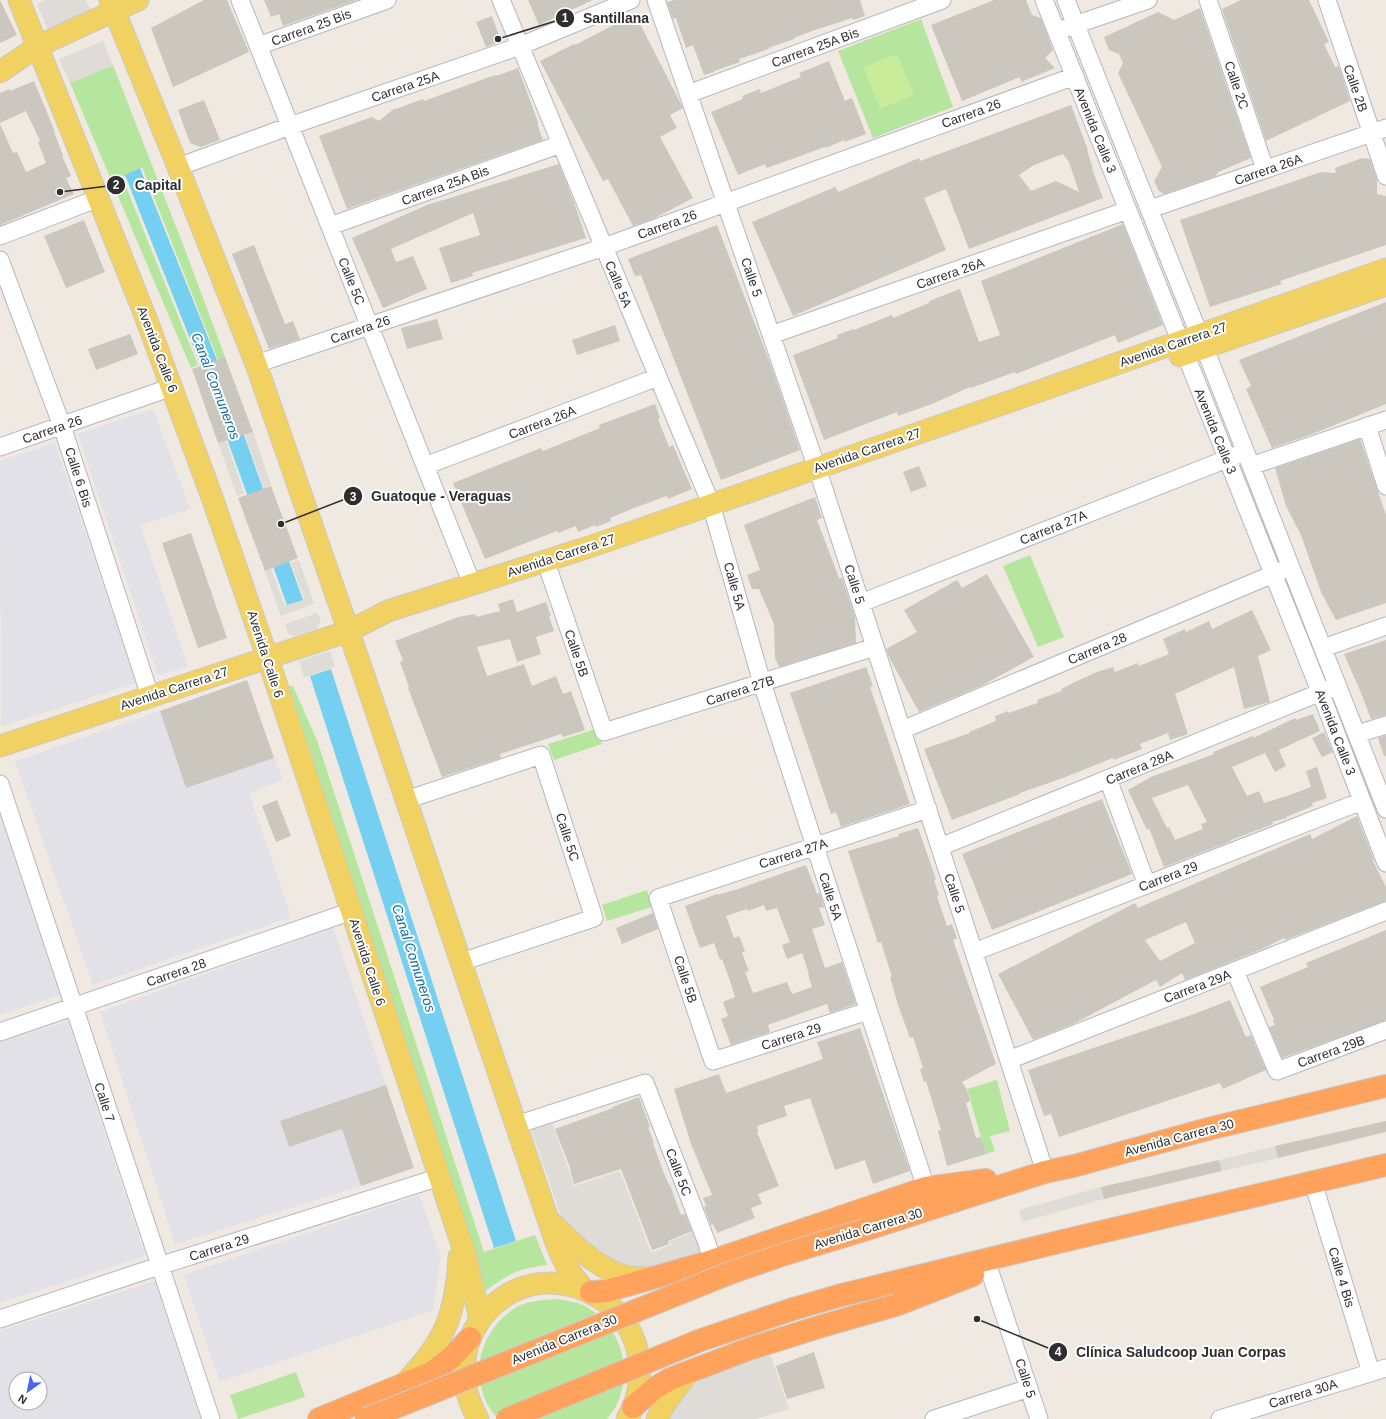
<svg xmlns="http://www.w3.org/2000/svg" width="1386" height="1419" viewBox="0 0 1386 1419" font-family="Arial,sans-serif">
<style>
.industrial{fill:#e3e1e8;fill-rule:evenodd}
.green{fill:#b6e59e}
.pitch{fill:#c9ec9a}
.plaza{fill:#dfdcd8}
.water{fill:#75cff0}
.building{fill:#cbc7bf;fill-rule:evenodd}
.lines{fill:none;stroke-linecap:round;stroke-linejoin:round}
.minor-casing{stroke:#b4b7c1;stroke-width:19}
.major-casing{stroke:#c9c9c9;stroke-width:23}
.highway-casing{stroke:#c9c9c9;stroke-width:24}
.minor{stroke:#fff;stroke-width:17}
.major{stroke:#f2d163;stroke-width:21}
.highway{stroke:#ffa35c;stroke-width:22}
.highway-bridge-casing{stroke:#c9c9c9;stroke-width:24;stroke-linecap:butt}
.highway-bridge{stroke:#ffa35c;stroke-width:22}
.labels{text-anchor:middle;stroke-width:4;stroke-linejoin:round;paint-order:stroke}
.street-label{font-size:13px;fill:#2e2e2e;stroke:#fff}
.water-label{font-size:14px;font-style:italic;fill:#0d6fa3;stroke:#fff}
.leader{fill:none;stroke:#2e2e2e;stroke-width:1.5}
.callout-dot{fill:#2e2e2e;stroke:#fff;stroke-width:1.5}
.mark-label{font-size:12px;text-anchor:middle;font-weight:bold;fill:#fff}
.callout-label{font-size:14px;text-anchor:middle;font-weight:bold;fill:#2e2e2e;stroke:#fff;stroke-width:4;stroke-linejoin:round;paint-order:stroke}
</style>
<rect width="100%" height="100%" fill="#efe9e1"/>
<path class="industrial" d="M153 409 190 509 140 525 188 666 158 676 78 434Z
M55 443 136 683 1 727 0 461Z
M160 711 186 788 274 758 283 780 249 793 291 917 93 985 15 761Z
M0 815 60 995 0 1015Z
M333 928 386 1085 280 1121 289 1147 342 1129 361 1186 175 1244 100 1012Z
M68 1021 145 1256 0 1303V1042Z
M419 1195 441 1256 433 1310 220 1382 183 1275Z
M155 1281 200 1419H0V1331ZM16 1379H40V1403H16Z"/>
<path class="green" d="M921 19 953 107 873 138 838 51Z
M113 65 187 255 225 357 218 360 142 167 122 177 198 365 191 368 70 83Z
M1030 555 1064 637 1038 647 1003 566Z
M288 686H293L318 743 484 1252 535 1235 547 1265C521 1268 506 1274 486 1291L442 1152Z
M596 729 602 744 554 760 548 744Z
M647 890 652 907 607 921 602 905Z
M997 1080 1010 1131 990 1136 995 1151 986 1154 967 1089Z
M559 1299C567 1301 576 1302 583 1305 619 1323 634 1367 617 1404 615 1409 610 1414 607 1419H498C467 1385 476 1336 512 1310 526 1300 543 1300 559 1299Z
M296 1372 305 1397 238 1419 230 1395Z"/>
<path class="pitch" d="M897 54 914 95 880 109 863 67Z"/>
<path class="plaza" d="M45 0H86L91 11 48 30 37 4Z
M103 41 113 65 70 83 59 59Z
M253 432 271 485 264 488 245 435Z
M226 440 244 493 237 496 218 443Z
M299 560 314 604 281 616 265 571 271 569 285 606 304 599 291 563Z
M317 613 321 621 318 627 315 630 295 636 291 635 288 633 285 624Z
M330 651 335 667 304 677 299 661Z
M551 1119 574 1186 620 1171 651 1253 671 1245 670 1241 687 1235V1234L697 1229 705 1256 666 1268H636L622 1263 592 1249 568 1226 560 1213 530 1127Z
M1275 1146 1278 1158 1222 1171 1219 1160Z
M1101 1187 1104 1199 1022 1222 1019 1210Z
M770 1354 789 1409 755 1419H667L677 1402 698 1381 710 1374Z"/>
<path class="water" d="M140 168 217 360 303 600 287 605 200 364 125 175Z
M331 669 516 1241 494 1248 310 676Z"/>
<path class="building" d="M0 0 17 35 0 43Z
M204 0H227L249 52 173 87 151 28Z
M264 0H357L283 26 279 14 271 17Z
M528 0H593L539 25Z
M674 0H860L865 16 853 20 852 18 812 31 794 38V39L768 48 769 49 739 59 740 62 714 71V72L704 75 693 45 686 48 676 18 673 19 667 2Z
M994 0H1026L1032 15 1041 18 1053 50 1045 58 1055 68 1021 82 1020 77 962 101 931 25Z
M1241 0H1309L1329 42 1324 44 1335 67 1339 66 1350 101 1266 141 1222 9Z
M1200 8 1251 158 1218 172 1216 176 1164 194 1159 191 1154 181 1162 167 1118 73 1123 63 1119 54 1109 50 1104 37 1158 12 1174 20Z
M635 14 683 108 670 115 677 128 660 137 693 198 655 218 633 226 608 179 603 181 540 61 574 44 575 45Z
M492 16 501 41 486 47 476 22Z
M829 61 845 101 852 98 866 134 845 142 844 140 826 148 825 147 767 168 765 164 738 175 711 112 743 99 742 96 760 89 761 93 801 77 799 73Z
M518 68 538 122V126L543 140 347 209 319 136 372 117 379 121 395 108 396 109 423 99 424 101 492 76 499 75Z
M34 81 55 132H54L63 155 62 156 71 176 66 178 74 194 0 225V124L13 153 17 152 26 172 46 163 38 142 40 141 26 111 0 123V93L9 89 10 91Z
M204 100 220 140 201 147 190 143 178 110Z
M1071 105 1088 150H1087L1093 169H1092L1103 198 969 249 946 189 924 198 946 250 793 316 752 222 835 187 838 192 919 158 920 161ZM1063 154 1069 162 1079 192 1056 181 1031 191 1019 175 1034 165Z
M1362 158 1370 159 1377 180V194L1386 196V245L1280 281 1282 284 1210 307 1180 220 1321 172 1336 173 1335 168Z
M559 164 574 202 586 238 472 273 473 276 451 283 439 248 480 235 473 213 391 249 396 262 413 256 427 289 383 308 352 238 427 205Z
M84 220 105 272 66 288 44 236Z
M1123 224 1163 325 1118 343 1115 335 1016 374 1015 372 971 388 970 387 932 404 898 416 897 412 824 440 793 355 838 338 837 335 854 329V330L892 315 893 318 929 303V301L960 289 979 342 1000 335 981 281Z
M717 225 772 368 800 450 721 480 641 275 635 276 628 259Z
M254 245 285 324 293 321 300 339 269 349 232 254Z
M1386 302V404L1315 433 1272 448 1246 389 1251 386 1239 360Z
M437 319 443 339 407 349 401 328Z
M615 325 620 341 577 355 572 340Z
M130 334 138 354 96 370 88 349Z
M225 357 253 432 218 443 192 369Z
M655 404 660 418 658 419 669 447 673 445 692 489 668 499 667 496 634 508 610 518 611 521 596 527 595 525 578 532 576 526 558 533 557 531 485 559 453 483 541 448 543 451 600 428 599 425Z
M1360 439 1386 515V603L1336 620 1321 592 1301 535 1286 506 1275 468Z
M919 466 927 486 911 492 903 472Z
M271 486 298 558 265 571 238 498Z
M815 497 822 518 817 520 839 578H842L855 617 856 643 779 667 775 658 774 624 759 589H752L747 575 760 570 744 525Z
M191 533 227 638 198 648 162 543Z
M987 574 1034 657 981 686 919 712 890 659 886 649 917 632 904 610 957 580 962 588Z
M513 599 517 612 546 602 551 616H549L554 631 536 637 541 654 517 662 510 639 477 647 487 676 524 664 532 686 556 676 563 694 571 691 585 730 563 737 561 734 500 754 501 758 442 777 408 688 409 687 400 662 403 660 395 641 458 617 475 614 476 617 500 611 498 604Z
M1252 610 1271 650 1258 656 1270 702 1244 709 1234 667 1175 694 1188 734 1170 740 1168 733 1140 744 1142 749 1114 760 1113 758 1063 778 1020 793V794L952 820 924 749 970 733 969 732 996 721 995 716 1008 711V713L1038 703 1037 700 1062 691 1061 689 1077 681 1097 672 1113 667 1115 672 1138 663 1139 666 1169 654 1163 639 1185 629 1186 632 1209 621 1212 629Z
M1386 640V715L1371 719 1361 693 1344 654Z
M866 667 873 686 870 687 910 804 841 827 836 812 831 814 790 693Z
M247 680 274 758 186 788 160 711Z
M1313 714 1320 731 1279 750 1286 766 1275 772 1265 753 1232 767 1247 796 1259 791 1264 803 1290 795 1311 787 1306 771 1317 767 1327 798 1312 803 1313 806 1286 817 1287 818 1272 822 1273 824 1231 840V841L1164 867 1149 828 1147 830 1128 790 1151 777 1214 754 1213 752 1253 736V738L1295 718 1296 720ZM1188 785 1207 822 1201 824 1203 829 1175 840 1169 827 1167 828 1152 798Z
M1324 732 1333 752 1322 757 1312 738Z
M1386 735V756H1384L1378 738Z
M1102 799 1132 874 992 930 962 854Z
M277 800 291 836 276 842 262 806Z
M1357 816 1374 860 1373 861 1386 887V901L1285 940 1284 938 1264 948 1185 980 1182 973 1160 987 1156 980 1073 1024 1033 1040 998 974 1135 903 1138 908 1310 834 1312 839ZM1186 922 1195 943 1160 961 1145 940Z
M918 828 936 879 934 880 939 895 937 896 947 926 952 924 957 938 953 940 996 1064 962 1082 967 1090 970 1101 966 1103 976 1138 981 1137 986 1154 947 1166 938 1131 941 1130 926 1081 924 1082 920 1069 923 1068 913 1037 910 1038 898 1005 890 977H892L881 942 878 943 848 851 899 836 898 834Z
M806 865 817 894 820 893 824 907 819 908 825 925 812 929 825 968 842 962 856 1004 830 1013 827 1004 768 1025 770 1032 731 1045 721 1019 728 1016 723 1002 735 997 730 981 722 959 720 960 714 943 700 948 685 906 717 894V895L738 889ZM764 905 766 911 777 908 790 942 782 945 787 959 802 953 809 974H808L812 987 792 994 787 982 753 993 745 972 749 971 742 953 745 951 739 936 734 938 726 916 747 909 748 911Z
M653 913 658 929 622 944 616 928Z
M1386 930V1020L1282 1058 1269 1027 1275 1025 1273 1021 1274 1020 1260 987 1308 967 1306 963Z
M1230 1000 1246 1037 1251 1035 1266 1070 1223 1089 1220 1083 1059 1137 1051 1114 1044 1116 1028 1070 1197 1013Z
M860 1028 910 1171 873 1184 865 1160 835 1170 810 1098 784 1106 787 1116 757 1126 758 1131 757 1132 779 1186 758 1194 762 1204 751 1208 755 1218 717 1233 713 1224 711 1225 704 1207 706 1206 703 1198 712 1195 691 1144 674 1089 719 1074 726 1093 823 1059 817 1042Z
M386 1085 414 1168 361 1186 342 1129 289 1147 280 1121Z
M639 1097 650 1127H648L654 1143H653L663 1171 669 1185H670L681 1215 685 1214 692 1231 668 1241 669 1244 652 1250 621 1169 574 1184 570 1170H571L555 1129 613 1108 612 1107Z
M1386 1121V1132L1278 1158 1275 1146Z
M1219 1160 1222 1171 1104 1199 1101 1187Z
M814 1352 825 1388 787 1399 776 1366Z"/>
<g class="lines">
<g class="minor-casing">
<path id="minor" d="M240 0 472 584
M501 0 711 504 762 683 926 1188
M656 0 821 480 1045 1172
M1044 0 1316 681 1386 863
M1066 0 1207 354 1386 809
M1208 0 1265 169
M1327 0 1386 176
M1066 28 1148 0
M258 46 387 0
M688 94 942 0
M178 167 290 126 520 46 631 0
M1150 209 1386 128
M330 226 561 144
M0 236 99 198
M0 260 62 426 150 696
M771 335 1128 210
M256 364 604 247 1075 76
M1367 426 1386 486
M0 447 172 387
M425 466 658 377
M1251 466 1386 420
M550 574 604 732 875 647
M861 603 1237 455
M1323 648 1386 626
M902 730 1283 570
M1357 734 1386 725
M1108 779 1147 885
M0 784 211 1419
M406 800 541 755 594 918 461 962
M940 847 1331 688
M974 952 1362 801
M1235 971 1277 1071 1386 1030
M868 1011 713 1061 658 898 928 809
M0 1032 352 911
M1009 1060 1386 911
M516 1125 645 1083 707 1243 712 1261
M1313 1182 1371 1373
M989 1269 1039 1419
M0 1319 159 1266 440 1177
M934 1419 1029 1388
M1220 1419 1386 1368"/>
</g>
<g class="major-casing">
<path id="major" d="M19 0 146 318 213 500 273 674 460 1239 467 1261 480 1320
M110 0 178 167 256 364 360 664 555 1240C563 1261 568 1271 583 1288
M0 72 38 46 138 0
M1180 356 1386 285
M0 746 349 631 388 611 589 547 1014 400 1386 269
M552 1223C573 1244 596 1268 625 1276 633 1278 642 1278 650 1278
M403 1385C444 1343 456 1316 459 1257
M478 1419C429 1334 521 1246 601 1299 619 1310 632 1329 637 1349 642 1373 640 1398 627 1419
M657 1419 666 1402 689 1372"/>
</g>
<g class="highway-casing">
<path id="highway" d="M864 1230 1045 1172 1074 1166 1204 1130 1386 1086
M891 1283 1067 1240 1386 1165
M591 1292 606 1291 628 1285 712 1261 926 1188 986 1180
M633 1407 655 1388 670 1379 749 1349 822 1326 896 1305 973 1275
M319 1419 431 1373 451 1358 470 1338"/>
</g>
<use href="#minor" class="minor"/>
<use href="#major" class="major"/>
<use href="#highway" class="highway"/>
<g class="highway-bridge-casing">
<path id="highway-bridge" d="M366 1419 730 1273 785 1254 864 1230
M507 1419 701 1340 793 1309 838 1296 891 1283"/>
</g>
<use href="#highway-bridge" class="highway-bridge"/>
</g>
<g class="labels">
<g class="street-label">
<text transform="translate(311 27) rotate(-20)" y="5">Carrera 25 Bis</text>
<text transform="translate(815 47) rotate(-20)" y="5">Carrera 25A Bis</text>
<text transform="translate(1237 85) rotate(71)" y="5">Calle 2C</text>
<text transform="translate(405 86) rotate(-19)" y="5">Carrera 25A</text>
<text transform="translate(1356 88) rotate(71)" y="5">Calle 2B</text>
<text transform="translate(971 113) rotate(-20)" y="5">Carrera 26</text>
<text transform="translate(1096 130) rotate(68)" y="5">Avenida Calle 3</text>
<text transform="translate(1268 169) rotate(-19)" y="5">Carrera 26A</text>
<text transform="translate(445 185) rotate(-20)" y="5">Carrera 25A Bis</text>
<text transform="translate(667 224) rotate(-20)" y="5">Carrera 26</text>
<text transform="translate(950 273) rotate(-19)" y="5">Carrera 26A</text>
<text transform="translate(752 277) rotate(71)" y="5">Calle 5</text>
<text transform="translate(352 281) rotate(68)" y="5">Calle 5C</text>
<text transform="translate(619 284) rotate(67)" y="5">Calle 5A</text>
<text transform="translate(360 329) rotate(-19)" y="5">Carrera 26</text>
<text transform="translate(1173 344) rotate(-19)" y="5">Avenida Carrera 27</text>
<text transform="translate(158 349) rotate(69)" y="5">Avenida Calle 6</text>
<text transform="translate(542 422) rotate(-21)" y="5">Carrera 26A</text>
<text transform="translate(52 429) rotate(-19)" y="5">Carrera 26</text>
<text transform="translate(1216 431) rotate(68)" y="5">Avenida Calle 3</text>
<text transform="translate(867 450) rotate(-19)" y="5">Avenida Carrera 27</text>
<text transform="translate(79 477) rotate(72)" y="5">Calle 6 Bis</text>
<text transform="translate(1053 527) rotate(-22)" y="5">Carrera 27A</text>
<text transform="translate(561 555) rotate(-18)" y="5">Avenida Carrera 27</text>
<text transform="translate(855 584) rotate(72)" y="5">Calle 5</text>
<text transform="translate(735 586) rotate(74)" y="5">Calle 5A</text>
<text transform="translate(1097 648) rotate(-23)" y="5">Carrera 28</text>
<text transform="translate(577 653) rotate(71)" y="5">Calle 5B</text>
<text transform="translate(266 654) rotate(72)" y="5">Avenida Calle 6</text>
<text transform="translate(174 688) rotate(-18)" y="5">Avenida Carrera 27</text>
<text transform="translate(740 690) rotate(-18)" y="5">Carrera 27B</text>
<text transform="translate(1336 732) rotate(69)" y="5">Avenida Calle 3</text>
<text transform="translate(1139 767) rotate(-22)" y="5">Carrera 28A</text>
<text transform="translate(568 837) rotate(72)" y="5">Calle 5C</text>
<text transform="translate(793 853) rotate(-18)" y="5">Carrera 27A</text>
<text transform="translate(1168 876) rotate(-21)" y="5">Carrera 29</text>
<text transform="translate(955 893) rotate(72)" y="5">Calle 5</text>
<text transform="translate(831 896) rotate(72)" y="5">Calle 5A</text>
<text transform="translate(368 962) rotate(72)" y="5">Avenida Calle 6</text>
<text transform="translate(176 972) rotate(-19)" y="5">Carrera 28</text>
<text transform="translate(686 979) rotate(72)" y="5">Calle 5B</text>
<text transform="translate(1197 986) rotate(-21)" y="5">Carrera 29A</text>
<text transform="translate(791 1036) rotate(-18)" y="5">Carrera 29</text>
<text transform="translate(1331 1051) rotate(-20)" y="5">Carrera 29B</text>
<text transform="translate(105 1102) rotate(72)" y="5">Calle 7</text>
<text transform="translate(1179 1137) rotate(-15)" y="5">Avenida Carrera 30</text>
<text transform="translate(679 1172) rotate(69)" y="5">Calle 5C</text>
<text transform="translate(868 1228) rotate(-17)" y="5">Avenida Carrera 30</text>
<text transform="translate(219 1247) rotate(-18)" y="5">Carrera 29</text>
<text transform="translate(1342 1277) rotate(73)" y="5">Calle 4 Bis</text>
<text transform="translate(564 1339) rotate(-22)" y="5">Avenida Carrera 30</text>
<text transform="translate(1026 1378) rotate(72)" y="5">Calle 5</text>
<text transform="translate(1303 1393) rotate(-17)" y="5">Carrera 30A</text>
</g>
<g class="water-label">
<text transform="translate(216 386) rotate(69)" y="5">Canal Comuneros</text>
<text transform="translate(414 958) rotate(72)" y="5">Canal Comuneros</text>
</g>
</g>
<path class="leader" d="M498 39L565 18M60 192L116 185M281 524L353 496M977 1319L1058 1352"/>
<g class="callout-dot">
<circle cx="498" cy="39" r="4"/>
<circle cx="60" cy="192" r="4"/>
<circle cx="281" cy="524" r="4"/>
<circle cx="977" cy="1319" r="4"/>
<circle cx="565" cy="18" r="10"/>
<circle cx="116" cy="185" r="10"/>
<circle cx="353" cy="496" r="10"/>
<circle cx="1058" cy="1352" r="10"/>
</g>
<g class="mark-label">
<text x="565" y="22">1</text>
<text x="116" y="189">2</text>
<text x="353" y="501">3</text>
<text x="1058" y="1356">4</text>
</g>
<g class="callout-label">
<text x="616" y="23">Santillana</text>
<text x="158" y="190">Capital</text>
<text x="441" y="501">Guatoque - Veraguas</text>
<text x="1181" y="1357">Clínica Saludcoop Juan Corpas</text>
</g>
<g transform="translate(28 1391) rotate(213)"><circle r="19" fill="#ffffff" stroke="#ababab"/>
<path d="M0-3L7 15L0 10L-7 15Z" fill="#4264fb"/>
<text y="-6" font-size="11" font-weight="bold" text-anchor="middle" fill="#2e2e2e">N</text>
</g>
</svg>
